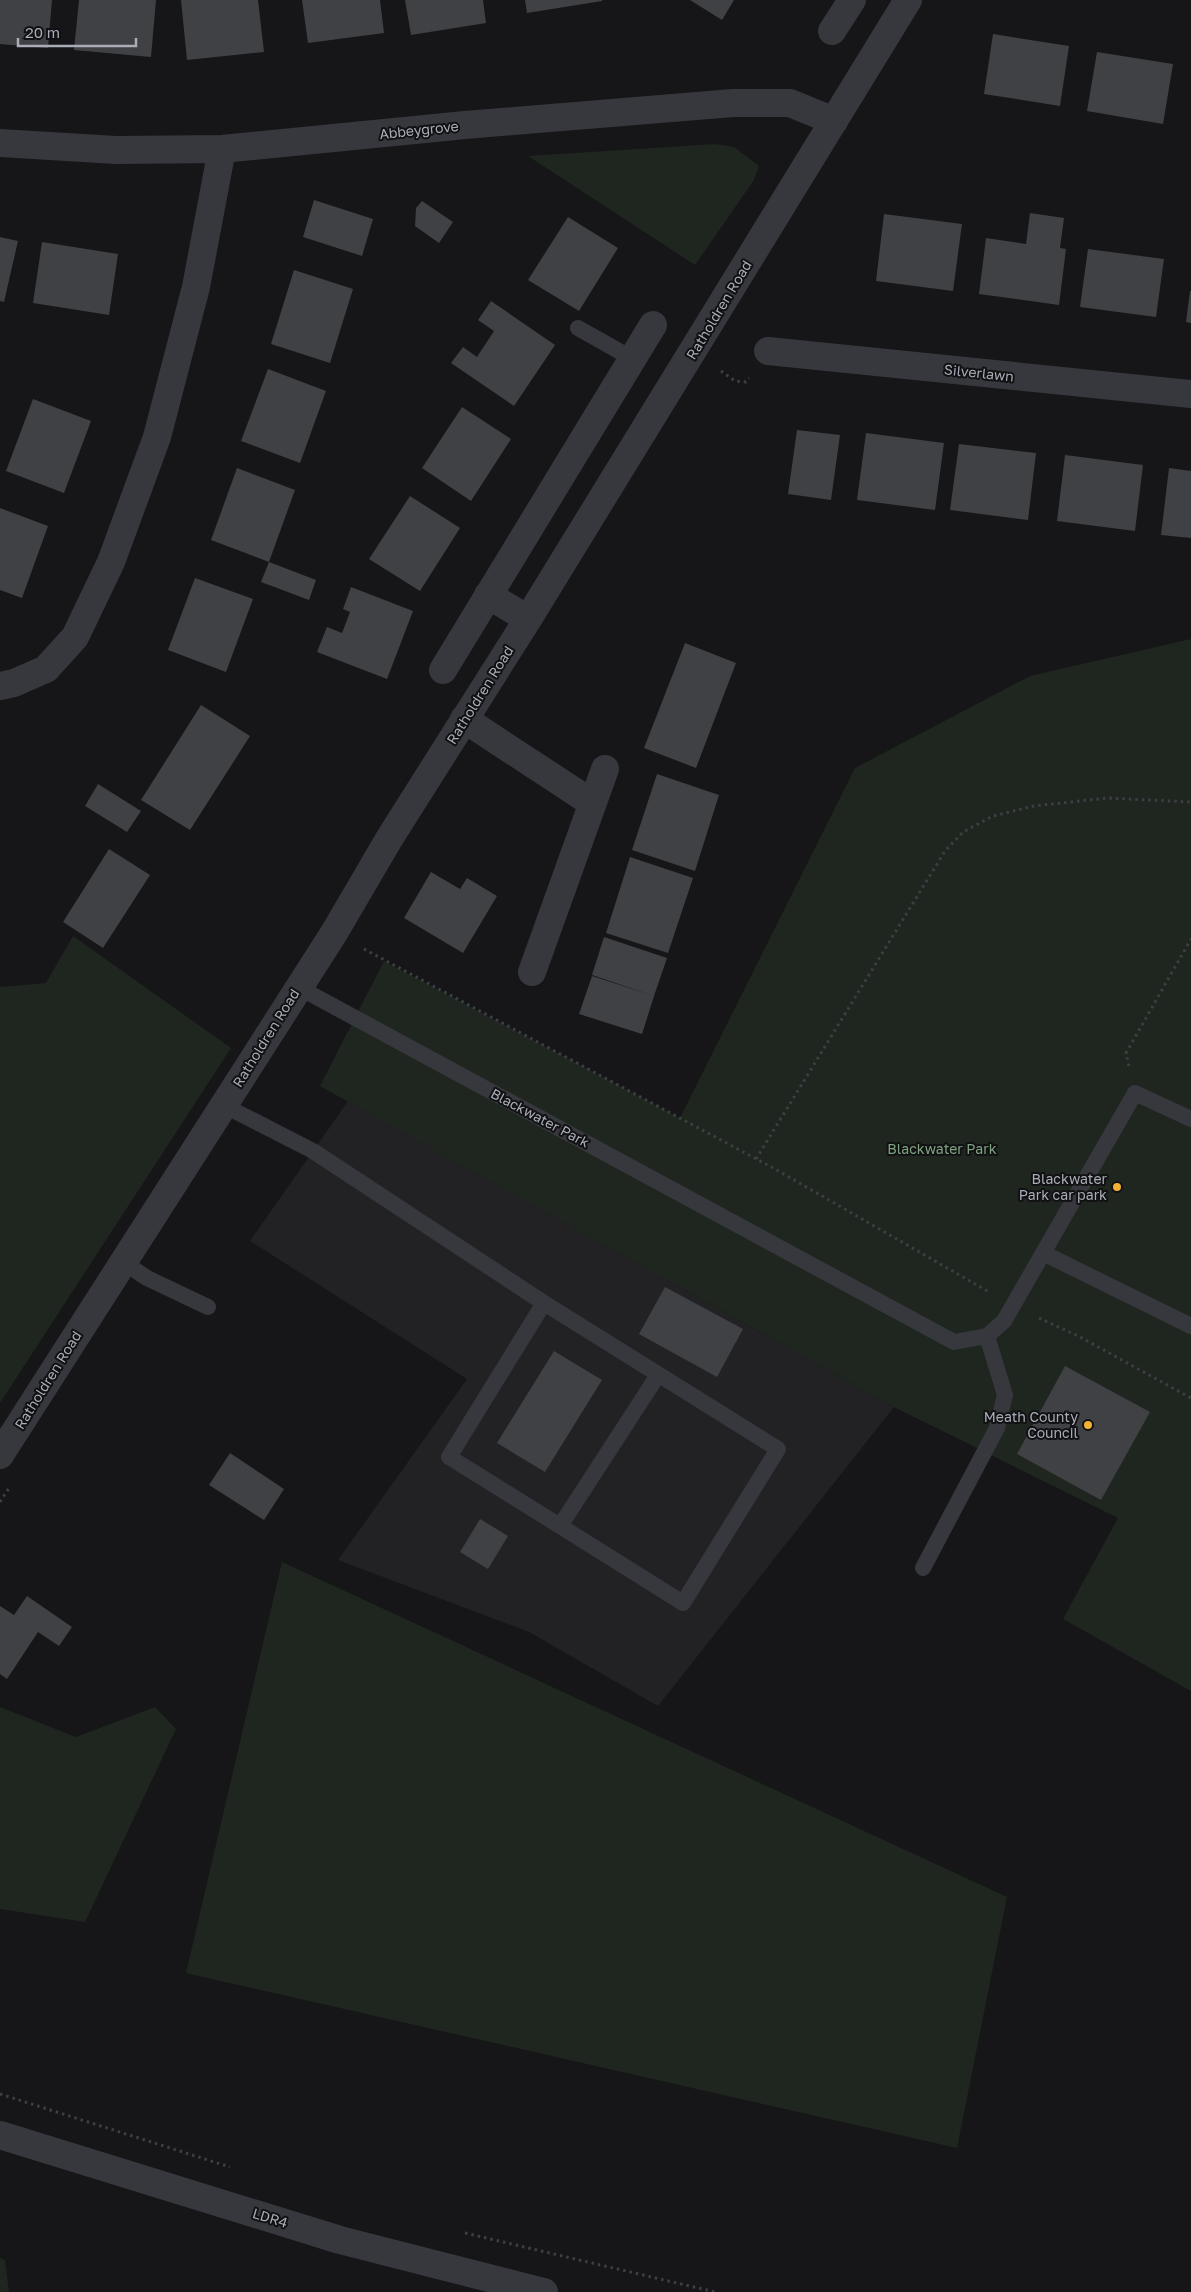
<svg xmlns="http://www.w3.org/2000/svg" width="1191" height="2292" viewBox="0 0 1191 2292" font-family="'Golos Text',sans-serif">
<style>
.built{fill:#222225}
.green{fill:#1e261f}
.building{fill:#404145}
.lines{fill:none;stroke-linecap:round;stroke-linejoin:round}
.path{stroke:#3d3f44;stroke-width:3;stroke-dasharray:2.5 4;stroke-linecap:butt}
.service{stroke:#37383d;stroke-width:16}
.minor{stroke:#37383d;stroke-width:28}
.tertiary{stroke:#37383d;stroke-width:28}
.poi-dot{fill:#f2b134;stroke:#111113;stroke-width:2}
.labels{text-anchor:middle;stroke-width:4;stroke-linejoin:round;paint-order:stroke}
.street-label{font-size:14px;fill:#a8adb8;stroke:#111113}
.park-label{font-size:14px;fill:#7fa381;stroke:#111113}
.poi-label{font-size:14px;fill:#a8adb8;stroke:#111113;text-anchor:end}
</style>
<rect width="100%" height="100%" fill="#161618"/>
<path class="built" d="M348 1101 894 1407 658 1706 529 1632 338 1560 467 1379 250 1241Z"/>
<path class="green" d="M715 144 734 147 759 166 754 180 695 265 528 156Z
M1191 639V1691L1063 1619 1118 1518 894 1407 320 1086 384 961 680 1118 855 768 1030 676Z
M73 936 231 1048 0 1403V987L46 983Z
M282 1562 1007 1897 957 2148 186 1973Z
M0 1707 76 1737 155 1707 176 1729 85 1922 0 1909Z
M0 2258 5 2260 9 2292H0Z"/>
<path class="building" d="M0 0H52L48 48 0 44Z
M79 0H156L151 57 74 50Z
M181 0H258L264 52 187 60Z
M302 0H380L384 33 308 43Z
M405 0H483L486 23 411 35Z
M525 0H602V1L527 13Z
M690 0H734L722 20Z
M993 34 1069 46 1060 106 984 94Z
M1097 52 1173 64 1163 124 1087 111Z
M314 200 373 219 362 256 303 237Z
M422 201 453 222 439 243 415 226 416 208Z
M1030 213 1064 218 1060 248 1066 249 1059 305 979 294 986 238 1026 244Z
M884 214 962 224 953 291 876 281Z
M568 217 618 248 579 311 528 280Z
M0 237 18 241 4 302 0 301Z
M42 242 118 254 109 315 33 303Z
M1088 249 1164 259 1156 317 1080 307Z
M294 270 353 289 330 363 271 344Z
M1190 291H1191V323L1186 322Z
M491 301 555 345 514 406 451 363 463 347 477 357 494 331 478 320Z
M268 369 326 391 300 463 241 441Z
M33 399 91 421 64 493 6 471Z
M462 407 511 439 471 501 422 468Z
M797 430 840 435 831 500 788 494Z
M866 433 944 443 935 510 857 500Z
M959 444 1036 453 1028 520 950 510Z
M1065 455 1143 465 1135 531 1057 521Z
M237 468 295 490 269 562 211 540Z
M1169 468 1191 471V538L1161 535Z
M410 496 460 528 420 591 369 559Z
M0 508 48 526 22 598 0 590Z
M269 562 316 580 309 600 261 582Z
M195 578 253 599 226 672 168 650Z
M351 587 413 611 387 679 317 652 327 627 342 633 350 612 343 609Z
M685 643 736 663 696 768 644 748Z
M201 705 250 736 190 830 141 800Z
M657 774 719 795 695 871 632 850Z
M98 784 141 811 127 832 85 806Z
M109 849 150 875 103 948 63 922Z
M630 857 693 878 668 953 606 933Z
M431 872 460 889 467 878 497 896 463 953 404 918Z
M604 937 667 958 654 996 592 975Z
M592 976 654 996 642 1034 579 1014Z
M665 1287 743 1329 717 1377 639 1334Z
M554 1351 602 1380 545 1472 497 1443Z
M1065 1366 1150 1412 1101 1500 1017 1454Z
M230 1453 284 1489 264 1520 209 1485Z
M480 1519 508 1536 488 1569 460 1552Z
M27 1596 72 1627 59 1646 38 1632 7 1679 0 1674V1606L14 1615Z"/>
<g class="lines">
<path class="path" d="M721 371 735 381 746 382 749 378
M364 949 775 1169 989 1292
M1129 1066 1126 1053 1191 939
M756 1159 945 851 963 832 993 816 1034 806 1107 798 1191 802
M1039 1318 1080 1337 1191 1398
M0 1502 9 1488
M0 2094 230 2167
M465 2233 715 2292"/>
<path class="service" d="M578 328 633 359
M298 987 954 1342 987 1336 1004 1321 1135 1093 1191 1119
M223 1105 313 1151 544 1303 778 1449 683 1603 560 1526 658 1375
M1043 1253 1191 1326
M123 1262 147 1278 208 1307
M544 1303 449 1457 560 1526
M923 1568 997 1428 1005 1395 987 1336"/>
<path class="minor" d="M832 31 852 0
M0 143 116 150 222 149 465 125 733 103H790L834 121
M768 351 1191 394
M488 595 528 619
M443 670 653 325
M0 686 14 683 46 669 75 637 111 562 157 437 196 287 222 149
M464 719 592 803
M532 972 605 769"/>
<path class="tertiary" d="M0 1455 334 933 389 839 528 619 908 0
M0 2135 340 2240 544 2292"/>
</g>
<g class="poi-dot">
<circle cx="1117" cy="1187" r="5"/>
<circle cx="1088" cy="1425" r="5"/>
</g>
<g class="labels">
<g class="street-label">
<text transform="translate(419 130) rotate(-6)" y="5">Abbeygrove</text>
<text transform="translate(719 310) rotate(-59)" y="5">Ratholdren Road</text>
<text transform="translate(979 373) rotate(6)" y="5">Silverlawn</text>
<text transform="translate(480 695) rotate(-58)" y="5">Ratholdren Road</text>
<text transform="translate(266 1038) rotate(-58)" y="5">Ratholdren Road</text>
<text transform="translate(540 1118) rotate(28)" y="5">Blackwater Park</text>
<text transform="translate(48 1380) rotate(-58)" y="5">Ratholdren Road</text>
<text transform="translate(270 2218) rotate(17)" y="5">LDR4</text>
</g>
<g class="park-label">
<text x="942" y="1154">Blackwater Park</text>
</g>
<g class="poi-label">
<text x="1107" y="1184">Blackwater<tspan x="1107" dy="16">Park car park</tspan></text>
<text x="1078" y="1422">Meath County<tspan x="1078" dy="16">Council</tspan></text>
</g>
</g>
<path d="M18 38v8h118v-8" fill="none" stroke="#a8adb8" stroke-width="2.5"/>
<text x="25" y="38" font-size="15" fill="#a8adb8" stroke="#111113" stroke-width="4" paint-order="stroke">20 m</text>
</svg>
